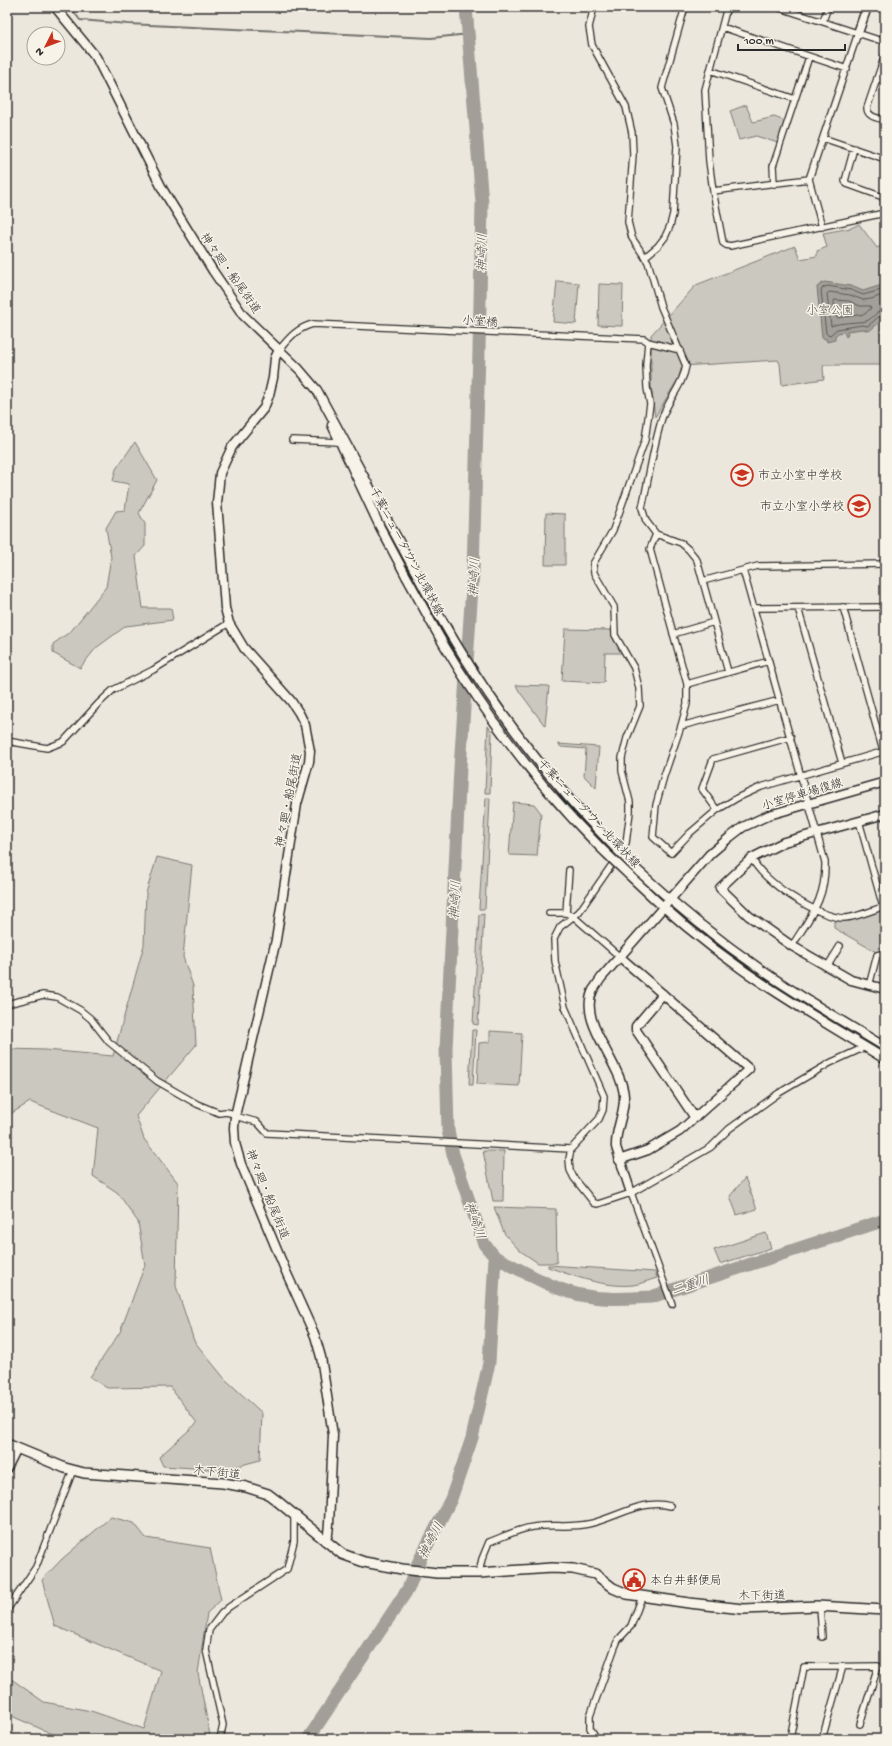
<svg xmlns="http://www.w3.org/2000/svg" width="892" height="1746" viewBox="0 0 892 1746" font-family="'Gochi Hand','Klee One',sans-serif">
<style>
.green{fill:#cbc8bf;stroke:#7b7a75}
.water{fill:#a29f98;stroke:#72716c}
.lines{fill:none;stroke-linecap:round;stroke-linejoin:round}
.shore{stroke:#5b5957;stroke-width:1}
.stream{stroke:#72716c;stroke-width:2}
.river{stroke:#a29f98;stroke-width:13}
.street-casing{stroke:#2b2b2b;stroke-width:8}
.secondary-casing{stroke:#2b2b2b;stroke-width:11}
.primary-casing{stroke:#2b2b2b;stroke-width:12}
.street{stroke:#f7f3e8;stroke-width:5.5}
.secondary{stroke:#f7f3e8;stroke-width:8}
.primary{stroke:#f7f3e8;stroke-width:9}
.secondary-bridge-casing{stroke:#2b2b2b;stroke-width:11;stroke-linecap:butt}
.secondary-bridge{stroke:#f7f3e8;stroke-width:8}
.labels{text-anchor:middle;stroke-width:3;stroke-linejoin:round;paint-order:stroke}
.street-label{font-size:12px;fill:#2b2b2b;stroke:#f7f3e8}
.park-label{font-size:12px;fill:#535250;stroke:#f7f3e8}
.poi-label{font-size:12px;fill:#2b2b2b;stroke:#f7f3e8;text-anchor:start}
.water-label{font-size:13px;font-style:italic;fill:#555451;stroke:#f7f3e8}
</style>
<rect width="100%" height="100%" fill="#ebe7dd"/>
<filter id="ink" filterUnits="userSpaceOnUse"><feTurbulence type="fractalNoise" baseFrequency=".025" numOctaves="2"/><feDisplacementMap in="SourceGraphic" scale="8" xChannelSelector="R" yChannelSelector="G"/><feConvolveMatrix kernelMatrix="1 2 1 2 8 2 1 2 1" color-interpolation-filters="sRGB"/></filter>
<g filter="url(#ink)">
<path class="green" d="M746 105 753 122 774 117 785 121 778 143 756 136 739 140 730 111Z
M859 224 877 248 885 244V365H824L823 368 824 379 782 385 780 364 778 360 682 366 678 379 655 417 651 385V335L696 285 795 246 800 259 817 256V251L827 247 823 233 851 228Z
M557 281 579 283 576 324 553 322Z
M599 284 623 285 622 326 598 325Z
M135 442 157 480 139 513 145 524V546L136 556 143 608H171L173 620 126 626 96 648 80 668 53 653V644L71 631 106 587 111 557 106 528 116 511 125 510 129 484 113 481 116 469Z
M546 513 565 514V565H545Z
M565 629 611 630 614 640 623 653H605L604 683 562 681Z
M516 685 549 686 545 726 519 691Z
M488 726 492 732 490 793H485V791Z
M558 744 599 747 596 788 584 776 586 749 561 747Z
M486 798H490L485 909H479Z
M513 802 534 804 541 813 537 856 509 855Z
M157 857 192 865 183 957 193 986 196 1045 136 1116 144 1139 178 1183 176 1286 194 1341 225 1379 262 1413 260 1460 223 1470 163 1466 159 1457 197 1423 170 1387 107 1388 90 1377 120 1332 145 1265 138 1222 118 1193 93 1176 98 1128 30 1102 7 1116V1049L46 1050 113 1056 144 945 146 893Z
M885 909V949L876 952 834 928V921H842Z
M484 914 478 1025 473 1024 479 915Z
M472 1030H476L473 1085H469Z
M490 1031 522 1033 519 1086 477 1084 479 1043 490 1042Z
M483 1151H504L503 1201H493Z
M745 1178 757 1209 737 1215 730 1196Z
M494 1207 556 1209 557 1263H538L519 1250 504 1233Z
M766 1233 771 1248 720 1264 714 1250Z
M548 1265 655 1272 657 1278C649 1280 641 1284 633 1285 606 1288 573 1276 548 1267Z
M111 1517 134 1523 146 1538 210 1548 221 1600 207 1613 198 1673 210 1735 206 1739H64L7 1714V1676L44 1702 91 1711 144 1729 161 1671 55 1626 42 1580 62 1559Z"/>
<path class="water" d="M824 282 851 286 863 291 885 284V318L869 331 863 329 847 331 848 335 846 337 844 332 838 333 835 336V340L827 342 826 339 822 338 817 287Z"/>
<g class="lines">
<path class="shore" d="M885 289 863 295 851 290 828 286 824 287 821 290 826 333 829 336 837 329 862 325 868 326 878 317 885 315
M885 294 871 299 863 300 850 295 829 292 827 294 831 326C842 322 855 323 866 321 873 319 876 310 885 310
M835 300 849 301 860 306H870L871 308 865 314 837 318 835 316 834 302Z"/>
<path class="stream" d="M70 7 80 20 128 24 431 38 469 34
M7 8 9 7"/>
<path class="river" d="M495 1257C524 1271 554 1291 586 1296 607 1300 629 1298 651 1297L885 1220
M308 1739 408 1589 419 1561 451 1499 472 1438 489 1363 495 1257 484 1244 453 1154 448 1130 446 1049 460 768 473 572 479 351 482 203 466 7"/>
<g class="street-casing">
<path id="street" d="M594 7 589 27 592 45 626 107 632 133 633 154 628 222 632 238 648 262 661 307 686 366C683 385 668 400 662 418 653 447 649 478 642 508L646 521 656 534 681 543 689 550 697 560 728 672
M727 7 705 90 709 161 713 191 723 243 726 245 730 246 885 213
M777 7 885 42
M823 21 828 7
M722 27 847 69
M885 55 867 108C867 117 878 118 885 120
M710 70 795 99
M877 78 885 80
M823 138 885 159
M854 148 845 181 847 184 883 197 885 206
M774 184 773 166 809 57
M713 191 809 179
M822 227 809 179 858 33
M646 256 658 246 665 237 670 226 673 214 677 146 674 124 662 88 685 7
M648 342 646 365 647 388 650 404 645 440 613 530 593 564 594 573 614 607 615 635 634 668 639 688 640 706 627 738 622 758V771L630 802V812L626 843 620 853 579 912 560 927 554 939 555 961 565 1007 604 1096 603 1110 599 1119 571 1149 569 1159 570 1170 574 1178 594 1203 598 1204 631 1193 711 1147 729 1129 779 1093 830 1063 865 1047
M279 350C289 338 297 328 313 324L644 339 648 342 680 350
M292 440 339 442
M656 534 650 549 687 684V704L681 726 664 776 656 805 653 837 671 853 690 833 717 810 737 798 761 787 885 751
M743 570 758 566 885 564
M703 581 743 570 825 862C826 899 811 915 792 946
M843 607 883 751
M754 608 885 607
M798 608 842 763
M673 634 714 622
M687 684 769 661
M681 726 780 700
M7 741 47 748 63 742 98 704 113 690 153 670 229 623
M717 810 702 789 713 759 791 737
M859 821 883 907
M752 858C761 881 819 918 844 918 855 918 873 910 885 906
M549 913H566L573 916 620 957
M566 913 569 870
M827 967 840 946
M869 986 877 955 885 953
M7 1004 43 995 57 997 80 1010 91 1019 109 1042 157 1081 197 1104 219 1113 226 1112 235 1114
M235 1116 257 1122 267 1133 571 1149
M631 1193 672 1304
M479 1573 482 1559 489 1542C503 1537 518 1529 533 1527 551 1524 570 1528 588 1524 614 1519 643 1498 670 1506
M820 1606 822 1637
M7 1610 36 1567 73 1470
M220 1739 223 1725 206 1650 209 1630 222 1613 229 1607 287 1569 294 1541V1515
M597 1739 590 1728V1716L615 1647 618 1640 631 1626 642 1597
M753 1739H757
M790 1739 804 1667 878 1666 860 1724
M822 1739 843 1666"/>
</g>
<g class="secondary-casing">
<path id="secondary" d="M55 7 96 57 163 190 213 271 243 315 299 369 317 390 415 571
M858 33 867 7
M279 350 275 358 273 378 269 395 264 408 232 447 220 473 217 503 219 527 225 608 229 623 244 648 291 701 299 713 305 725 310 751 309 762 297 804 276 940 235 1116 234 1128 235 1143 241 1164 287 1274 315 1336 321 1357 333 1435 329 1524 328 1534 325 1541
M332 425 380 527 406 576
M885 814 784 842 752 858 720 888 749 916 792 946 851 980 885 989
M635 868C675 905 718 940 763 971 802 998 844 1022 885 1047
M629 875C664 909 703 942 743 970 789 1002 837 1030 885 1059
M663 994 636 1026V1030L695 1118
M619 1160 648 1150 680 1131 749 1069 620 957
M631 1193 616 1147C615 1129 625 1114 624 1096 622 1063 577 1022 593 990 596 986 599 981 602 977L710 854 730 837 743 827 769 815 885 782
M7 1468 17 1448"/>
</g>
<g class="primary-casing">
<path id="primary" d="M7 1444 65 1468 84 1473 223 1483 246 1487 268 1494 276 1500 342 1554 364 1562 402 1569 437 1573H479L552 1568 573 1569 595 1574 613 1588 627 1594 689 1603 743 1609 817 1606 885 1610"/>
</g>
<use href="#street" class="street"/>
<use href="#secondary" class="secondary"/>
<use href="#primary" class="primary"/>
<g class="secondary-bridge-casing">
<path id="secondary-bridge" d="M415 571C456 650 505 723 562 790 584 817 610 842 635 868
M406 576C419 599 431 623 444 645 494 729 557 809 629 875"/>
</g>
<use href="#secondary-bridge" class="secondary-bridge"/>
</g>
</g>
<defs>
<g id="school-ring" transform="scale(1.15)"><circle r="9.5" fill="#f7f3e8" stroke="#c8321e" stroke-width="1.5"/><path d="M0-5L7-2L0 1L-7-2ZM-4 1L0 2.5L4 1V4Q0 6-4 4Z" fill="#c8321e"/></g>
<g id="civic-ring" transform="scale(1.15)"><circle r="9.5" fill="#f7f3e8" stroke="#c8321e" stroke-width="1.5"/><path d="M-.6-6.5H3V-4.5H.6V-3L4-1V1h2V6H-6V1h2V-1L-.6-3ZM-1.2 2.5V6h2.4V2.5Z" fill="#c8321e"/></g>
</defs>
<g fill-rule="evenodd">
<use href="#school-ring" x="742" y="475"/>
<use href="#school-ring" x="859" y="506"/>
<use href="#civic-ring" x="634" y="1580"/>
</g>
<g class="labels">
<g class="street-label">
<text transform="translate(231 273) rotate(55)" y="4">神々廻・船尾街道</text>
<text transform="translate(480 321) rotate(4)" y="4">小室橋</text>
<text transform="translate(407 551) rotate(62)" y="4">千葉ニュータウン北環状線</text>
<text transform="translate(802 794) rotate(-17)" y="4">小室停車場復線</text>
<text transform="translate(288 800) rotate(-79)" y="4">神々廻・船尾街道</text>
<text transform="translate(589 813) rotate(47)" y="4">千葉ニュータウン北環状線</text>
<text transform="translate(268 1194) rotate(68)" y="4">神々廻・船尾街道</text>
<text transform="translate(217 1472) rotate(6)" y="4">木下街道</text>
<text transform="translate(762 1595) rotate(-1)" y="4">木下街道</text>
</g>
<g class="park-label">
<text x="830" y="314">小室公園</text>
</g>
<g class="poi-label">
<text x="758" y="479">市立小室中学校</text>
<text x="844" y="510" text-anchor="end">市立小室小学校</text>
<text x="650" y="1584">本白井郵便局</text>
</g>
<g class="water-label">
<text transform="translate(481 253) rotate(-89)" y="5">神崎川</text>
<text transform="translate(473 577) rotate(-87)" y="5">神崎川</text>
<text transform="translate(454 900) rotate(-87)" y="5">神崎川</text>
<text transform="translate(476 1220) rotate(71)" y="5">神崎川</text>
<text transform="translate(690 1284) rotate(-18)" y="5">二重川</text>
<text transform="translate(430 1540) rotate(-63)" y="5">神崎川</text>
</g>
</g>
<rect width="892" height="1746" fill="none" stroke="#f7f3e8" stroke-width="24"/>
<rect x="12" y="12" width="868" height="1722" fill="none" stroke="#2b2b2b" stroke-width="1.5" filter="url(#ink)"/>
<g transform="translate(46 46) rotate(228)"><circle r="19" fill="#f7f3e8" stroke="#a5a39c"/>
<path d="M0-3L7 15L0 10L-7 15Z" fill="#c8321e"/>
<text y="-6" font-size="11" font-weight="bold" text-anchor="middle" fill="#2b2b2b">N</text>
</g>
<path d="M738 44v6h107v-6" fill="none" stroke="#2b2b2b" stroke-width="2"/>
<text x="744" y="44" font-size="12" fill="#2b2b2b" stroke="#f7f3e8" stroke-width="3" paint-order="stroke">100 m</text>
</svg>
